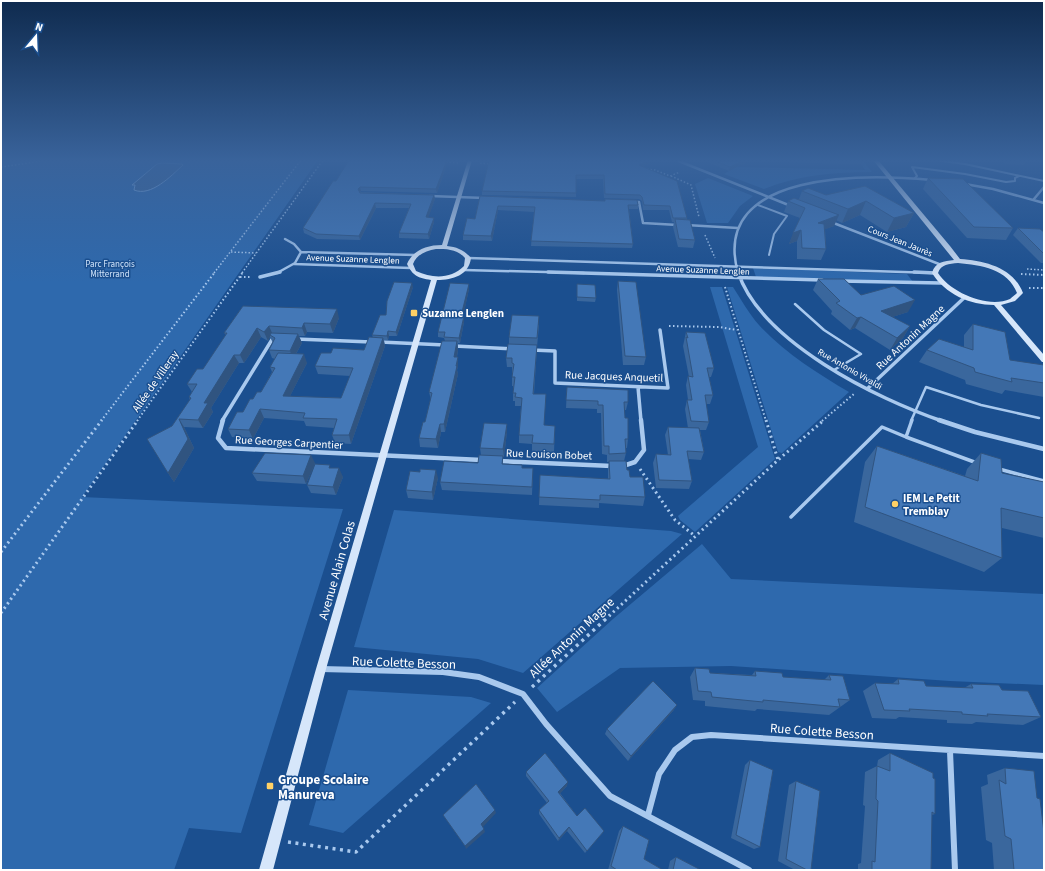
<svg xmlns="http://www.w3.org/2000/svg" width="1045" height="871" viewBox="0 0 1045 871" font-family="'Source Sans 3',sans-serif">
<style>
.green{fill:#2e69ad}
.water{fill:#3c6290;stroke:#9cc4f0}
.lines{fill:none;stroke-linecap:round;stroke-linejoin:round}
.path-far3{stroke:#a9c9ee;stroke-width:1.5;stroke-dasharray:1.5 2;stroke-linecap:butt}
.path-far2{stroke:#a9c9ee;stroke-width:2;stroke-dasharray:1.5 2.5;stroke-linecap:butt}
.path-far1{stroke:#a9c9ee;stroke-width:3;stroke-dasharray:2 3.5;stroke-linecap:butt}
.path{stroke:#a9c9ee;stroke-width:3.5;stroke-dasharray:3 4.5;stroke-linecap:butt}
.lane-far2{stroke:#a9c9ee;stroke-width:2}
.lane-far1{stroke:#a9c9ee;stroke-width:2.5}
.lane{stroke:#a9c9ee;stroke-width:3.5}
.street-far3{stroke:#a9c9ee;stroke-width:2.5}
.street-far2{stroke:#a9c9ee;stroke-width:3.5}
.street-far1{stroke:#a9c9ee;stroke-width:4.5}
.street{stroke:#a9c9ee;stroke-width:6}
.secondary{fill:#d6e6fa;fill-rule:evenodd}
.wall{fill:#3a679d}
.shaded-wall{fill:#305480}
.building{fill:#4478b7;stroke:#305480}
.poi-dot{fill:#ffd166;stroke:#1b4f8f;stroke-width:1.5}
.labels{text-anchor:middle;stroke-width:3;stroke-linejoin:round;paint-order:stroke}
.far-street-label{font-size:9px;fill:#fff;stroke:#1b4f8f}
.far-park-label{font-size:9px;fill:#cfe3fa;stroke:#1b4f8f}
.poi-label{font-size:11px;font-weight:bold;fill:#fff;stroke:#1b4f8f;text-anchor:start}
.street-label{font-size:11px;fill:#fff;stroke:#1b4f8f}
.near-street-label{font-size:13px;fill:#fff;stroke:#1b4f8f}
.near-poi-label{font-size:13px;font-weight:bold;fill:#fff;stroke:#1b4f8f;text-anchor:start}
</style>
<rect width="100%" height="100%" fill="#1b4f8f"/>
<path class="green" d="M1 160H318L82 497 343 509 241 833 189 828 174 870H1Z
M860 162H864L872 172C835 172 798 175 764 189L724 174 736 167 865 170Z
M708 178 753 196 740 206 728 223H707L695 184Z
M753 268 907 274 913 282 756 277Z
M710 287H722L775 459 695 532 680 520 678 516 758 447Z
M727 287H733C741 299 749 314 759 325 785 353 817 373 849 392L782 453 778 452Z
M394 510 671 531 682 534 523 673 478 659 354 647Z
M702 544 731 579 1044 594V685L950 681 731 666 620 668 557 712 537 688 613 619Z
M348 690 471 697 491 703 343 833 309 825Z"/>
<path class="water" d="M162 163 182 164 183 165C171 176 151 197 134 190L135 185H132L157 164Z"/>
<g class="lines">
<path class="path-far3" d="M446 162 459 163
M480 163 491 164
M1 167 48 160
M647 169 655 170 670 176 680 172
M671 176 691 185 699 217
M705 235 715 258
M231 252 256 253
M1027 269 1044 270
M214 273 301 160
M242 273 323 160"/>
<path class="path-far2" d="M1021 274 1044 275
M240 277H251
M725 287 766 421
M1029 288H1044
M669 326 719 327 737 330
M101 421 215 272
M137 421 243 272
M822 421 855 393"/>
<path class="path-far1" d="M766 420 778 460
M640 469 675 520 695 536
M1 552 102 420
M1 613 138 420
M609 616 778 460 824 420"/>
<path class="path" d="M532 687 610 615
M288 842 356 852 515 702"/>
<path class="lane-far2" d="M935 160 965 164 1044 181
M915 178 917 176 912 167 965 174 1006 182 1015 181V178L1019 176
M758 205 787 216 774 234 769 255"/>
<path class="lane-far1" d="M795 304 824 330 861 354 834 370
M911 421 926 387 981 405 1039 418"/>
<path class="lane" d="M912 420 906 437 977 463
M999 469 1044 481
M791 517 882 427 906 437"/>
<path class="street-far3" d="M676 160 791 206
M965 184 993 189 1044 203
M430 196 485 198
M1034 199 1044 187
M634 202H639L643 223 678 225
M831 222 939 264
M686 225 738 228
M301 252 415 255
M468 258 935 273
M294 264 411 268
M464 270 584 273
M277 273 295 263 301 252 294 244 285 239
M738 273C709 169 869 174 932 180"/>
<path class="street-far2" d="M548 272 822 280
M738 272C761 342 877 399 942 421
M914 272 935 273
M260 277 280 272
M840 281 941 283
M296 339 371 342
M380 342 445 345
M454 346 513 349
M532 350 555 351V383L668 388 660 330
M638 387 641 421
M867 389 965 297
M222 421 273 338H275"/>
<path class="street-far1" d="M223 420 218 438 226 448 482 460
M939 420 975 432 1044 449
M499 461 612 466
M623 466 635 462 644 450 641 420"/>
<path class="street" d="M321 669 443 672 479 677 523 694 546 724 610 796 749 870
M950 751 955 870
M648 815 659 774 675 750 692 737 711 735 1044 756"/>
<path class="secondary" d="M468 160H472L447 246C457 247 464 250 471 258 469 275 453 280 437 280L326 669 273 870H259L316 669 431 280C418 278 413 276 407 264 413 250 427 245 442 245ZM436 249C447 249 457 249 465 258L464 266C451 279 433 279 416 271L413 264C417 254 426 251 436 249Z
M873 160H878L950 246 960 259C985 261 1013 267 1023 293L1015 301 1001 305 1044 355V362H1042L994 305C970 305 945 294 932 273 935 262 944 261 954 260ZM958 263C981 265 1008 269 1017 293 1015 295 1012 297 1010 299 988 309 950 292 938 273 941 264 949 264 958 263Z"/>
</g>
<path class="wall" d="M448 160 437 193 361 191 360 192 434 195 435 199 428 217 434 222 429 239 399 238V233L409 208H376L360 240 317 239 304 233 303 228 336 181Z
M657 160 643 166 687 218V220L695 240 693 248 678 247 673 227 674 222H672L669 210H643L642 201 639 199 604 198 603 179H576V197L482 195V191Z
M703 160H751L729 171Z
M771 160H863L861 164 772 162Z
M999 160H1029L1023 165 1006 164Z
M928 178 1013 228 1006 240 967 238 923 189Z
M865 186 914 213 906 227 887 232 860 215 842 223 836 220 834 226 825 229 826 249 821 260 797 259V241L789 244 800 218 784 212 788 201 799 199 802 191 826 195Z
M480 196 638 205V209H629L633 244 632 248 531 246 534 212 498 210 492 241 463 240V235L475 219Z
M1018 228 1044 232V263H1041L1013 235Z
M818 279 908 312 892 317 910 326 903 338 890 350 855 328 850 330 831 314 832 311 813 290Z
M618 281 646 357 644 365H623L617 290Z
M469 284V289L463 316 464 322 460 343H458V350L457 357H458V366L457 370 458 374 445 432H441L438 448 420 447 419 438 425 422 431 400 429 392 445 341 444 338 438 337V332Z
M577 284 596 298 595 302 577 301Z
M413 287 397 336H389L388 340H384L385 346 351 444 335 443 332 435 334 428 306 426 304 421 264 418 253 439 232 437 228 429 243 412 253 399 261 392 272 372 270 367 275 359 272 358 269 350 273 343 270 337 268 341 261 337 244 363H239L211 408 213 412 203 428 184 427 194 448 174 482 168 473 172 426 190 400 189 397 192 392 187 384 203 369 226 335 224 333 243 306 339 318 333 333 307 332 305 336H299L302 343 296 354 307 363 290 396 341 398 350 376 318 374 315 366 331 353 364 350 373 338 372 335 386 315Z
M973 324 1010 360 1044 383V397L1005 390 1002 394 966 384 965 380 919 362 927 350 964 347V335Z
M539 325 537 347 534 394 544 425 555 426 554 452 532 451V444L519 443V435L521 406H515V401H513V386H512V367H507L506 358 509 344V337Z
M686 332 714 368 711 377H709L713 395 710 404H706L709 422 706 430H700L704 452 701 460 688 459 692 481 689 489 656 488 653 463 656 454 668 455 665 435 668 427 688 428 685 409 687 400H688L686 385 688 376 689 377 683 346Z
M567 387 628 402 626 410H624L628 439 627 448H626V453L624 461 630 477 645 497 643 506 599 503V508L539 505 540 475 608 479V469L609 462H607V455L602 454 601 413H597V409L566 408Z
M507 424V432L504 457H503V464L522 468H533L532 495 442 490 440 482 478 463 481 455 480 448Z
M877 446 965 476 967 469 981 453 1002 473 1044 482V538L1002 528V558L984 572 854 522 865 462Z
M315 463 306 484 257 481 252 473Z
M331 468 343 477 336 495 311 493 307 485Z
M438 478 433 500 408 498 406 490Z
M695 668 710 673 752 675 755 671 783 677 824 680 829 675 850 700 829 715 757 709 755 711 705 706V701L693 700 690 677Z
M898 679 926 686 964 688 971 684 1002 690 1041 717 1023 725 976 722 972 724 947 723V720L899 717 896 719 872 718 863 691 875 683 892 684Z
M677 705 673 711 628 761 605 734 607 729Z
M890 753 935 814 932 815 931 870H858V864L861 863 865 806 863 805 865 772 877 766 878 760Z
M750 760 760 847 754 849 731 838 745 765Z
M1005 768 1037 798 1044 833V870H994L992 843 986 840 981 787 988 784 987 775Z
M526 772 567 786 560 793 577 816 604 831 585 853 567 831 558 841 539 814V810L547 803 526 776Z
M796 781 811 870H795L778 861 789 785Z
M623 826 644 859 663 870H608L619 831Z
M676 857 701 870H668L670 861Z"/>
<path class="shaded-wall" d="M447 160H448L437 193 436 189Z
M649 160H657L638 168 639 165Z
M744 160H751L729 171 730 167Z
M1026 160H1029L1023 165Z
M360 187 361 191 358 193V189Z
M434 195 435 199 427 222 426 217Z
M866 201 860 215 842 223 848 209Z
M375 203 376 208 360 240 359 236Z
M498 206V210L492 241 491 236Z
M914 213 906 227 887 232 894 218Z
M839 215 834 226 813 234 818 223Z
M434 218V222L429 239 428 234Z
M801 230 797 241 789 244 793 233Z
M412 283 413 287 397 336 396 332Z
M469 284V289L462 322 461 316Z
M915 300 908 312 874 323 881 311Z
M337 309 339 318 333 333 330 324Z
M464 316V322L460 343 459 338Z
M861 317 855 328 850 330 857 318Z
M304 323 307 332 305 336 302 328Z
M269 326 273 335H270V337L268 341 264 332Z
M910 326 903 338 890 350 897 338Z
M257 328 261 337 244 363 240 355Z
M388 331 389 336 388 340 387 336Z
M298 334 302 343 293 359 290 351Z
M383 338 385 346 351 444 349 435Z
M457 341 458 350 455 366 454 357Z
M304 354 307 363 286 404 283 396Z
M234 355 239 363 211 408 213 412 203 428 198 420 204 403Z
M458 357V366L457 370 458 374 445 432 444 424Z
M260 409 264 418 253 439 249 430Z
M179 419 184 427 194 448 174 482 168 473Z
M440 424 441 432 438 448 436 439Z
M507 424V432L504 457 503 449Z
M311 455 315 463 306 484 303 476Z
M339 468 343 477 336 495 333 487Z
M436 470 438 478 433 500 432 492Z
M677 705 673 711 628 761 631 756Z
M568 782 567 786 558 796V792Z
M495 810 496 813 482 828 481 824Z
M569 827 567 831 558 841 559 838Z
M484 829 485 832 466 849 465 846Z"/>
<path class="building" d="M349 160H447L436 189 360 187 358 189 360 193 434 195 426 217 434 218 428 234 399 233 411 204 375 203 359 236 316 234 303 228 333 181H336Z
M489 160H649L639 165 677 181 687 218H673L670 206 644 205 642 197 640 195 605 194 604 175H576V193L482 191Z
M713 160H744L730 167Z
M928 178 963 179 1013 228 974 227Z
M865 186 914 213 894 218 866 201 848 209 802 191 808 188 826 195Z
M480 196 605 201V199L637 200 638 205H628L633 244 531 241 535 207 498 206 491 236 463 235 467 218 475 219Z
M794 198 839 215 818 223 824 224 826 249 802 248 801 230 793 233 805 208 788 201Z
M675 219 690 220 695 240 679 239Z
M1018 228 1040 229 1044 232V254Z
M818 279H844L861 295 894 286 915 300 881 311 910 326 897 338 861 317 857 318 836 303 840 301Z
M618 281 636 282 646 357 625 356Z
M394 282 412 283 396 332 388 331 387 336 372 335 380 315H386L387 301Z
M450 283 469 284 461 316H464L459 338 444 337 445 332H438Z
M577 284 595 285 596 298 577 297Z
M243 306 337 309 330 324 304 323 302 328 269 326 264 332 257 328 240 355H234L204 403H208L198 420 179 419 188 439 168 473 147 439 172 426 191 398 189 397 197 384H187L197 369H203L227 333H224Z
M512 315 539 316 537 338 509 337Z
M973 324 1005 332 1010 360 1044 365V383L1011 378 1012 382 975 372 974 368 927 350 939 339 973 350Z
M686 332 705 333 714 368H707L713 395H705L709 422 691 421 687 400H692L688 376 693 377 686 337 688 338Z
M271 333 298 334 290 351 269 350 275 338 270 335Z
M369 337 383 338 349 435H332L337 419 303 418 305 413 260 409 249 430 228 429 237 412H243L250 399H253L257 392H261L275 368 270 367 278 353 304 354 283 396 341 398 353 368 315 366 321 353H331L333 348 364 350Z
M442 341H457L454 357H458L456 366H457L444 424H440L436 439 419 438 423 422H425L432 393 429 392Z
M508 344 537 345 533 394H546L544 425 555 426 554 444 532 443 533 435H519L522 398 515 397 516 393H513L515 377H512L514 364 512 363V358H506Z
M567 387 628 390V402H624L625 418H628V439H625L626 453 609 454V446H604L603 405H598V401L566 400Z
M484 423 507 424 503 449 480 448Z
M668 427 699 428 704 452 687 451 692 481 659 480 656 454 671 455Z
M877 446 978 481 981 453 1001 459 1002 473 1044 482V518L1001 508 1002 558 865 507Z
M265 453 311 455 303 476 252 473Z
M479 455 503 456 502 464 522 465V468H533L532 487 440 482 444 461 478 463Z
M609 461H626L627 470H629L630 477H643L645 497 600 495V500L539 497 540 475 610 479Z
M315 464 330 465 329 468H339L333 487 307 485Z
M420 469 436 470 432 492 406 490 410 471 420 472Z
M695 668 709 669 710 673 756 676 755 671 782 673 783 677 831 680 829 675 843 676 850 700 838 699 840 707 763 700V702L712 697 711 692 698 691Z
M898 679 924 681 926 686 973 688 971 684 999 685 1002 690 1028 691 1041 717 987 714 988 716 962 714V712L909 709 910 711 884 710 875 683 899 684Z
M653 681 677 705 631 756 607 729Z
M545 753 568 782 558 792 577 816 585 808 604 831 587 851 569 827 559 838 539 810 549 801 526 772Z
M890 753 933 773V778L935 779V814L932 812 931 870H872V861L875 862 878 801 876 799 877 766 890 771Z
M750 760 773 770 760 847 736 835Z
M1005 768 1034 771 1037 798 1040 799 1044 833V870H1014L1011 839 1005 836 999 780 1006 784Z
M796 781 820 791 811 870H807L786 859Z
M476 784 495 810 481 824 484 829 465 846 443 815Z
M623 826 649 840 644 859 663 870H617L611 866Z
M676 857 701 870H673Z"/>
<linearGradient id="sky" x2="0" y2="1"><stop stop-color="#0f2b4f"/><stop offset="0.57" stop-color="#39639b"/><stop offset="1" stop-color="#39639b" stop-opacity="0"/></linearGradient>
<rect width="1045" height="282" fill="url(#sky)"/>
<g class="poi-dot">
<rect x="410" y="309" width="8" height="8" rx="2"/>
<circle cx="895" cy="504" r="4"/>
<rect x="266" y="782" width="8" height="8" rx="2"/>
</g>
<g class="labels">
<g class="far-street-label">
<text transform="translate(900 241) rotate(22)" y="3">Cours Jean Jaurès</text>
<text transform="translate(353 259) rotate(2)" y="3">Avenue Suzanne Lenglen</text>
<text transform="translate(703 270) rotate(2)" y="3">Avenue Suzanne Lenglen</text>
<text transform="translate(850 369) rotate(30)" y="3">Rue Antonio Vivaldi</text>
</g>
<g class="far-park-label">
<text x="110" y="267">Parc François<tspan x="110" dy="10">Mitterrand</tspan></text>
</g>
<g class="poi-label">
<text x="422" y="317">Suzanne Lenglen</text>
<text x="903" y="502">IEM Le Petit<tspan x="903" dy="13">Tremblay</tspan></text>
</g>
<g class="street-label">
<text transform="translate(910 337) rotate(-43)" y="4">Rue Antonin Magne</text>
<text transform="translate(614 376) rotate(2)" y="4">Rue Jacques Anquetil</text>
<text transform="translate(155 381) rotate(-55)" y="4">Allée de Villeray</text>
<text transform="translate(289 442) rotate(3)" y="4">Rue Georges Carpentier</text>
<text transform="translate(549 454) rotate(2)" y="4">Rue Louison Bobet</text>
</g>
<g class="near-street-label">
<text transform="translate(336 570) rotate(-74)" y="5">Avenue Alain Colas</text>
<text transform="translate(571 637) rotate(-43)" y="5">Allée Antonin Magne</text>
<text transform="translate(404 662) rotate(2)" y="5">Rue Colette Besson</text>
<text transform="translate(822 731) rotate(4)" y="5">Rue Colette Besson</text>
</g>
<g class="near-poi-label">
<text x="278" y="784">Groupe Scolaire<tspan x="278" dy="15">Manureva</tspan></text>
</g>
</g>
<rect width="1045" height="871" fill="none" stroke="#ffffff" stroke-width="4"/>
<g transform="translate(36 36) rotate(19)" stroke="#1b4f8f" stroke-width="3" paint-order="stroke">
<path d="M0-3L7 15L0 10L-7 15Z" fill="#ffffff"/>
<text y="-6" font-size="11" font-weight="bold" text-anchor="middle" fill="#ffffff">N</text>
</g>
</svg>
